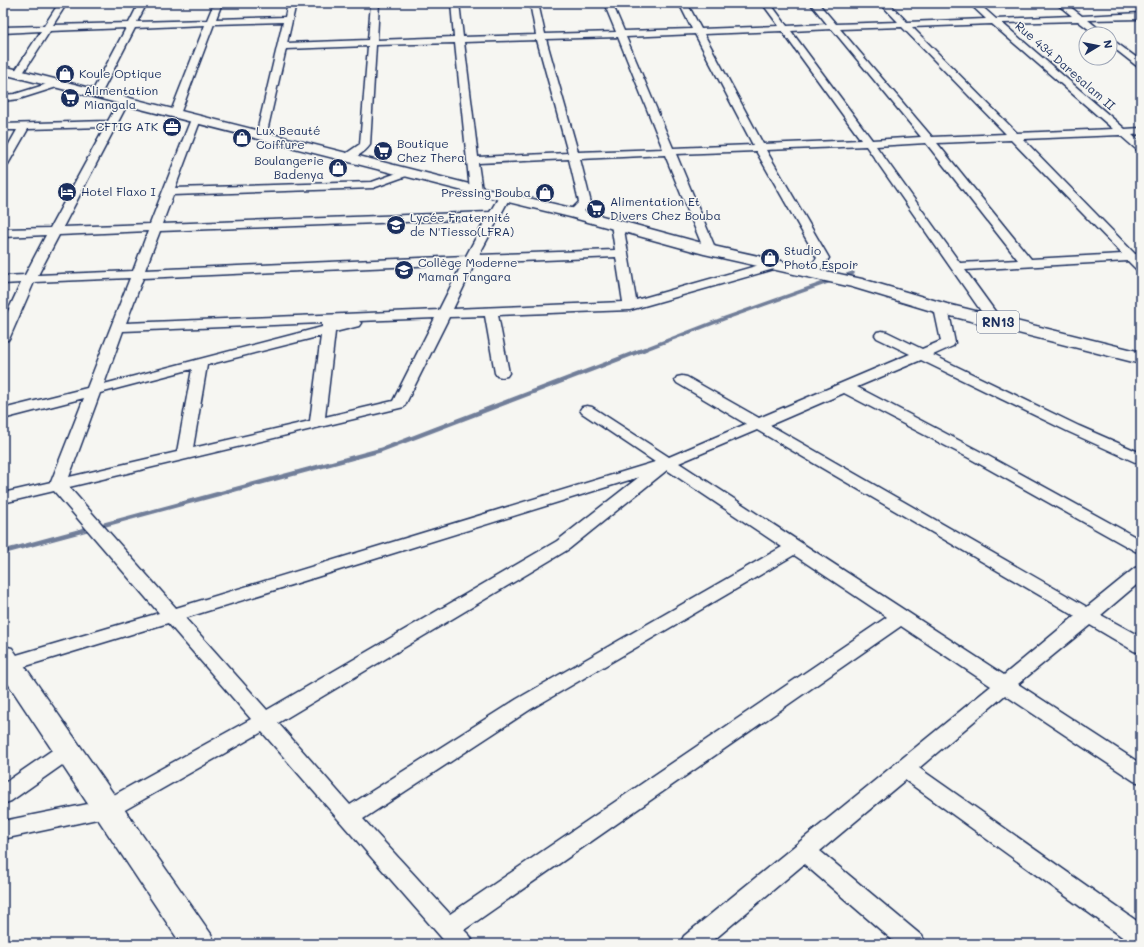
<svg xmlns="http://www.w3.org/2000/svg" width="1144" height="947" viewBox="0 0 1144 947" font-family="Mali,sans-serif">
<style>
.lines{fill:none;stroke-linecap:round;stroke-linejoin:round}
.stream-far1{stroke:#717e99;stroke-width:3.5}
.stream{stroke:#717e99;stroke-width:4.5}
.street-casing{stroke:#1b2f5e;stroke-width:3}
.secondary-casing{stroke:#1b2f5e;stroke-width:3}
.primary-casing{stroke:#1b2f5e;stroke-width:3}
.street{fill:#f6f6f2;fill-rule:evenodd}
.secondary{fill:#f6f6f2;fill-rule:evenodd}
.primary{fill:#f6f6f2;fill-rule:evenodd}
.labels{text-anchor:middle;stroke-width:3;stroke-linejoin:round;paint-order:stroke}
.far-street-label{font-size:12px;fill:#1b2f5e;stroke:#f6f6f2}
.far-poi-label{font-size:12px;fill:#1b2f5e;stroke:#f6f6f2;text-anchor:start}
.shield{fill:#f6f6f2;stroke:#5d6b8a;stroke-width:1}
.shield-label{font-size:13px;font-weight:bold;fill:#1b2f5e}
</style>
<rect width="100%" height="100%" fill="#f6f6f2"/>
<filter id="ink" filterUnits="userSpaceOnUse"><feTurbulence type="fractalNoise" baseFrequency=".025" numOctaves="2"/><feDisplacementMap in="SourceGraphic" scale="8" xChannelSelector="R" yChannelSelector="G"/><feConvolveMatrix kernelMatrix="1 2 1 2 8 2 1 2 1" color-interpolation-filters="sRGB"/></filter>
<g filter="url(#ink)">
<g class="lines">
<path class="stream-far1" d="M842 277 853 273
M643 350 723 319 833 280"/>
<path class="stream" d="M3 552 381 450 645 349"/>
<g class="street-casing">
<path id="street" d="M59 3H67L53 25 129 23 139 3H147L137 22 207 20 214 3H222L216 19 285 17 288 3H296L287 43 368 40 371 3H379L377 40 454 37 451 3H459L463 37 536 35 530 3H538L545 34 616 32 604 3H612L624 31 692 29 679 3H687L701 29 779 26 762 3H770L787 26 827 24 810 3H818L836 24 898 22 880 3H889L907 22 986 19 969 3H978L996 19 1072 16 1056 3H1065L1082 16 1141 13V19L1088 20 1105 34H1095L1078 21 1002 23 1125 129 1141 128V134L1132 135 1141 143V151L1137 150 1120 135 1023 139 1135 254H1141V271L1137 270 1128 261 965 270 1002 321 1000 324H990L866 146 766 150 829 258C824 266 817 277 807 275L805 272 817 258 756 151 676 154 716 250 714 253H706L704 250 665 155 580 159 591 203C586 210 579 218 570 215L568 213 579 202 569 159 478 163 482 190 480 192H472L470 190 455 43 376 45 370 145C365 152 353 161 344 159L343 157 344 155 360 144 368 46 286 49 266 136 261 139 256 136 283 22 214 24 180 114 175 117 170 114 205 25 135 28 101 94 96 97 91 94 126 28 50 31 21 76H15L13 74 41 31 3 33V27L44 26ZM992 24 1113 129 1017 133 912 27ZM902 27 1006 134 932 137 840 29ZM832 29 921 137 872 140 791 31ZM782 31 861 140 763 144 704 34ZM695 34 753 145 673 148 626 37ZM618 37 663 149 578 152 546 39ZM537 40 568 153 478 157 464 42ZM1011 140 1122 254 1031 259 937 143ZM926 143 1018 260 960 263 876 146Z
M1110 38 1141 61V68L1138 67 1110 45Z
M57 81 60 82 62 84 60 86 19 99 3 101V95L15 94Z
M124 98 129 101 63 227 150 224 191 119 196 116 201 119 175 188 372 182 408 169 413 172 412 174 373 188 173 195 162 224 490 212 500 195H508L510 197 479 255 615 250 611 224 613 221H621L623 224 636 300 777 260 781 261 783 264 781 267 630 310 498 315 509 373 507 376 502 377 497 376 495 373 485 316 449 317 404 407 69 487 176 608 655 462 582 413 580 410 582 407 587 406 592 407 669 457 746 424 677 383 675 380 677 377 682 376 687 377 759 418 910 354 877 338 875 335 877 332 882 331 887 332 922 349 941 341 934 308 936 305H946L948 308 955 343 953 346 933 355 1079 426 1141 453V464L1135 462 1069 432 921 360 857 387 981 452 1141 540V553L1135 551 969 458 844 393 770 425 1087 607 1135 568 1141 566V581L1101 615 1141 637V653L1134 651 1090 625 1018 684 1141 764V783L1134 781 1005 695 919 768 1141 924V944H1132L905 780 820 851 922 936 926 944H897L804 864 709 944H680L684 936 991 686 901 626 464 930 470 936 474 944H447L262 732 116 815 3 839V821L103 801 251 719 168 623 3 673V659L159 613 54 491 3 503V493L51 482 84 398 3 419V409L87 388 130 278 34 282 10 337 8 340 3 341V322L21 283 3 284V276L25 275 46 235 3 237V229L50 228 105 127 28 129 8 164 3 167V155L17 130H3V124L108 121 119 101ZM486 219 466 256 145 270 160 231ZM148 231 133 271 38 275 59 235ZM616 257 623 302 453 309 475 263ZM462 264 439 310 126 323 143 278ZM435 318 393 401 325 417 335 332 359 326 361 323 359 321ZM322 323V327L104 384 123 331ZM321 336 310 421 193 448 207 365ZM192 369 177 452 69 477 100 393ZM757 430 1075 616 1004 675 679 463ZM667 470 782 547 517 699 350 805 278 723 569 549ZM639 477 557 541 267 710 185 618ZM794 555 887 617 450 914 363 819 531 709Z
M68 742 75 744 78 750 75 756 11 801 3 804V784L61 744Z"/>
</g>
<g class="secondary-casing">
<path id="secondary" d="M3 646 12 648 211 934 215 944H181L3 676Z"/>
</g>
<g class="primary-casing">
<path id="primary" d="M3 66 477 186 580 210 713 246 862 279 947 304 1141 352V364L935 312 852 287 704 254 570 217 471 193 3 74Z"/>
</g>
<use href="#street" class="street"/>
<use href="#secondary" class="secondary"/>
<use href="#primary" class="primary"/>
</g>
</g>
<defs>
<g id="shop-disc" transform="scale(1)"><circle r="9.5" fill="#1b2f5e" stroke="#f6f6f2"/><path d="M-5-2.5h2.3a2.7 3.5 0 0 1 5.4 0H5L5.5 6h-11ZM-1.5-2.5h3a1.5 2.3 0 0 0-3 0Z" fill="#fff"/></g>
<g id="supermarket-disc" transform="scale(1)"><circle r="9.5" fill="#1b2f5e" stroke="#f6f6f2"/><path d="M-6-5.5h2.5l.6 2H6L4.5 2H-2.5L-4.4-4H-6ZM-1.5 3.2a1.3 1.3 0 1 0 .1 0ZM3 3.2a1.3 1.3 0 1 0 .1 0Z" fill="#fff"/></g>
<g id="office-disc" transform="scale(1)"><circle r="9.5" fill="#1b2f5e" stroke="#f6f6f2"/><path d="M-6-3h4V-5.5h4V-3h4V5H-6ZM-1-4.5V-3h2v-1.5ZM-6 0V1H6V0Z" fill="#fff"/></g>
<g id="hotel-disc" transform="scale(1)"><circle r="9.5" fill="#1b2f5e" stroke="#f6f6f2"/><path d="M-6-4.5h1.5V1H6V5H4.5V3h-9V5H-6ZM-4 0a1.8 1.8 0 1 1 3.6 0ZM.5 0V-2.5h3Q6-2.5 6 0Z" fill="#fff"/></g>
<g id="school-disc" transform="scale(1)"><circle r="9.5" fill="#1b2f5e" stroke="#f6f6f2"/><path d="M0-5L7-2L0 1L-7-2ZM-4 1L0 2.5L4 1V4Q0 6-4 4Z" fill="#fff"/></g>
</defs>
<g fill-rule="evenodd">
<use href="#shop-disc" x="65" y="74"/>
<use href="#supermarket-disc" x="70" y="98"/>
<use href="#office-disc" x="172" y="127"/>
<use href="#shop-disc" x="242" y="138"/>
<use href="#supermarket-disc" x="383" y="151"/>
<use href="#shop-disc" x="338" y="168"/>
<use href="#hotel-disc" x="67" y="192"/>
<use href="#shop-disc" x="545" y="193"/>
<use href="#supermarket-disc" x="596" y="209"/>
<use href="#school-disc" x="396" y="225"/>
<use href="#shop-disc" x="770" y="258"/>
<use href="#school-disc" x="404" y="270"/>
</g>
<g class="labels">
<g class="far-street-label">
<text transform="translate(1065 66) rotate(41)" y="4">Rue 434 Daresalam II</text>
</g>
<g class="far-poi-label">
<text x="79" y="78">Koule Optique</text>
<text x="84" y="95">Alimentation<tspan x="84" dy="14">Miangala</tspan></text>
<text x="158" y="131" text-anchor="end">CFTIG ATK</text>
<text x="256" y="135">Lux Beauté<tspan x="256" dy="14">Coiffure</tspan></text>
<text x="397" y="148">Boutique<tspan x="397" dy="14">Chez Thera</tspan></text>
<text x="324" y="165" text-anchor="end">Boulangerie<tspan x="324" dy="14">Badenya</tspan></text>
<text x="81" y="196">Hotel Flaxo I</text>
<text x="531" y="197" text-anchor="end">Pressing Bouba</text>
<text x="610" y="206">Alimentation Et<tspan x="610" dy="14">Divers Chez Bouba</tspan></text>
<text x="410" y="222">Lycée Fraternité<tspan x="410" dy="14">de N'Tiesso(LFRA)</tspan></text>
<text x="784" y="255">Studio<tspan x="784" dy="14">Photo Espoir</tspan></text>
<text x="418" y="267">Collège Moderne<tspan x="418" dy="14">Maman Tangara</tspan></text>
</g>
<rect class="shield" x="977" y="311" width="42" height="22" rx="3"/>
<g class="shield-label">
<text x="998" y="327">RN13</text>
</g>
</g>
<rect width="1144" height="947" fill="none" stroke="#f6f6f2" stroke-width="16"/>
<rect x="8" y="8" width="1128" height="931" fill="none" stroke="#1b2f5e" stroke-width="1.5" filter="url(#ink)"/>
<g transform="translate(1098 46) rotate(80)"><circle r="19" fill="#f6f6f2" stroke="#9ea6b7"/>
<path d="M0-3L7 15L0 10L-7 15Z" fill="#1b2f5e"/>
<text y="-6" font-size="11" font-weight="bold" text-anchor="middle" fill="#1b2f5e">N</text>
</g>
</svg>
